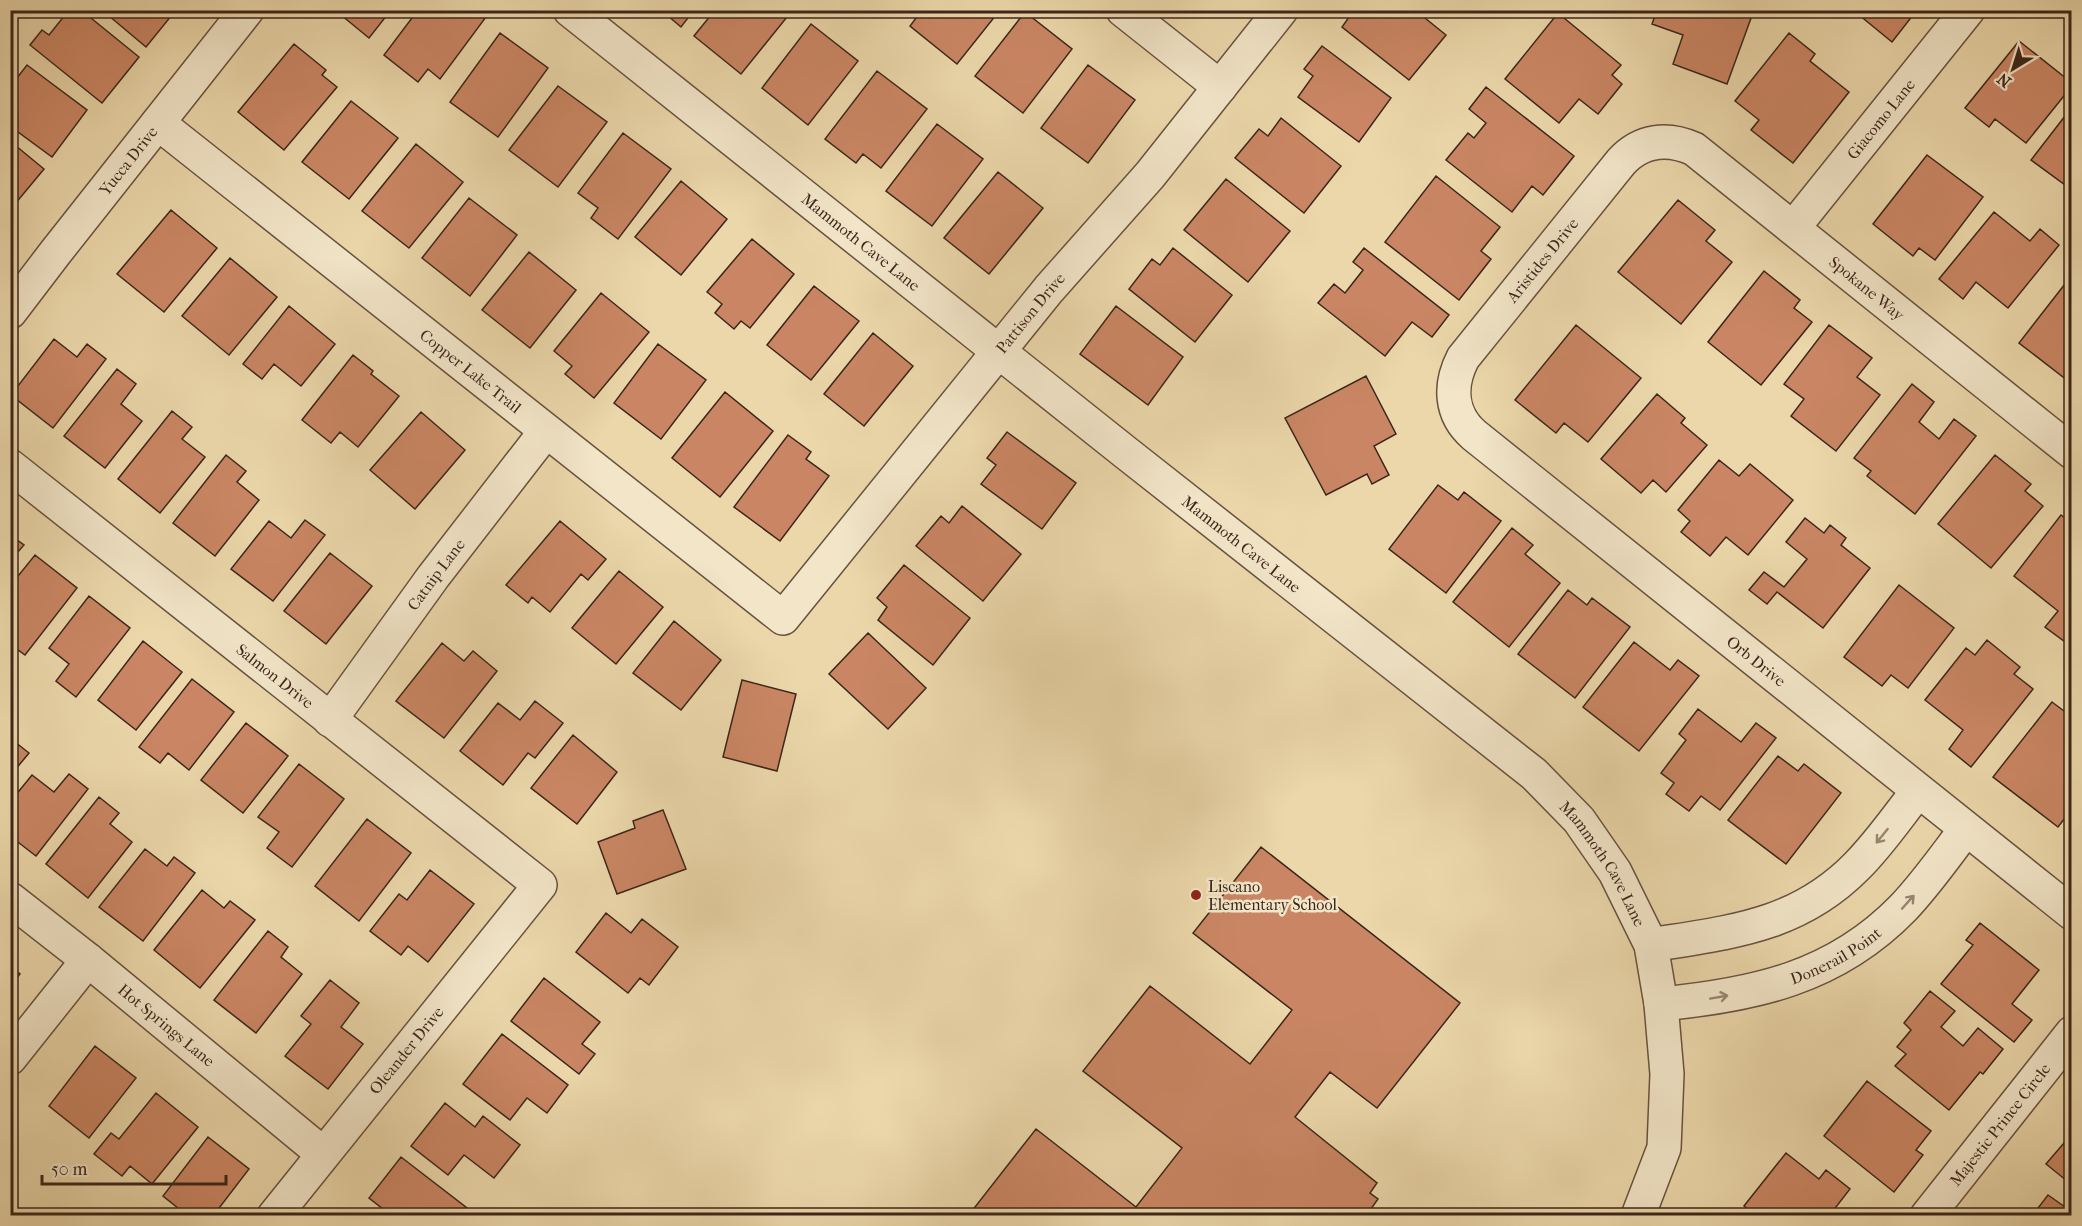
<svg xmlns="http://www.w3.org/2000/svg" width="2082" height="1226" viewBox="0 0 2082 1226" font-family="'IM FELL French Canon',serif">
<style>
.building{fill:#ca8664;stroke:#3c261b;stroke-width:1.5}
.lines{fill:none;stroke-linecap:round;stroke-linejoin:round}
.minor-casing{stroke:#68523f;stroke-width:36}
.minor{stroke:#f2e5c8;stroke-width:33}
.oneway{stroke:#978672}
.poi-dot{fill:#8f2418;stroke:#f2e5c8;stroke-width:2}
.labels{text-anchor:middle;stroke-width:5;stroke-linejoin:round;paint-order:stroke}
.street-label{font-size:16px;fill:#3c261b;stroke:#f2e5c8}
.poi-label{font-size:16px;fill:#3c261b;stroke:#f2e5c8;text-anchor:start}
</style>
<rect width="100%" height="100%" fill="#ebd7aa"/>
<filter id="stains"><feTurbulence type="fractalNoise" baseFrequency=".00333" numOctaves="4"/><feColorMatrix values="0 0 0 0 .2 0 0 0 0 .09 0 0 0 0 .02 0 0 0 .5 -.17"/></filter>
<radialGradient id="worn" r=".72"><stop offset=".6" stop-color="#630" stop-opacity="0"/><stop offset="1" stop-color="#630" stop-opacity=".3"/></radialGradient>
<path class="building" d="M69 10H81L139 57 102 103 30 45 42 30 49 35Z
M102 10H176L146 47Z
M335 10H391L369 38Z
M418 10H477L486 17 440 79 428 69 418 82 384 55Z
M661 10H694L681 27Z
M715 10H789L791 12 741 74 694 36Z
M922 10H1000L957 64 910 26Z
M1354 10H1415L1446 35 1409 80 1342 27Z
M1657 10H1754L1727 84 1673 64 1683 35 1652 24Z
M1853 10H1917L1892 42Z
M1025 12 1072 49 1023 113 975 76Z
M1558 13 1621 65 1612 75 1622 84 1598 114 1579 99 1559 123 1505 79Z
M811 24 858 61 808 125 762 88Z
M500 33 548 68 498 137 450 102Z
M1789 33 1815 54 1810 61 1849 92 1793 163 1751 130 1759 120 1735 101Z
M2019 41 2072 83V86L2026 143 1995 119 1989 127 1965 108Z
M294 44 326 70 322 75 337 87 284 150 238 112Z
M1322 46 1391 98 1359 142 1298 97 1313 76 1304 69Z
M27 65 87 110 52 157 10 126V87Z
M1088 65 1135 100 1088 163 1041 128Z
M877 71 927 109 881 168 863 154 856 163 825 139Z
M558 86 607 122 558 187 509 150Z
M1486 87 1574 156 1543 195 1532 186 1512 212 1446 160 1468 133 1474 138 1486 123 1469 109Z
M351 101 398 138 349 199 302 162Z
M2072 107V190L2031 160Z
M1281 118 1341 166 1304 213 1235 158 1259 129 1268 136Z
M937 124 983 159 932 226 886 191Z
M623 133 671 169 618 239 591 218 598 208 578 193Z
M10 141 44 169 10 210Z
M416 144 463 182 409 248 362 211Z
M1927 155 1983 197 1935 260 1919 248 1913 256 1873 224Z
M998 172 1043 208 989 274 944 238Z
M1436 176 1500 227 1481 251 1491 259 1459 300 1385 242Z
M1226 179 1290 231 1248 282 1184 230Z
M681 181 727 219 681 275 635 237Z
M469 198 517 235 470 296 422 258Z
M1678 200 1715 230 1706 241 1732 262 1681 324 1618 272Z
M171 210 217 248 164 312 117 274Z
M1994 212 2030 241 2040 229 2059 245 2008 308 1976 282 1963 299 1939 279Z
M752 239 794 274 750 328 741 321 734 329 715 313 722 304 707 292Z
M1173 248 1232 295 1195 342 1129 289 1152 259 1160 265Z
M1364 248 1449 315 1432 337 1412 322 1385 356 1318 303 1334 284 1345 293 1363 270 1353 262Z
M529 252 576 290 530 348 482 310Z
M230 258 277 297 229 355 182 316Z
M1764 271 1800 300 1794 308 1812 322 1761 385 1708 342Z
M2072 275V384L2019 343Z
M814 286 859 321 811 380 767 345Z
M601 293 649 332 594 398 565 374 572 366 554 351Z
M289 306 335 344 301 386 274 364 262 379 243 364Z
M1116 306 1183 357 1148 405 1080 354Z
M1576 325 1641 378 1588 442 1564 423 1556 433 1515 400Z
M1829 325 1872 358 1857 377 1880 395 1836 451 1791 416 1804 399 1784 384Z
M873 333 913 366 864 426 824 394Z
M54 339 77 357 87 344 106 359 53 428 11 395Z
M658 344 706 380 661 439 614 403Z
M353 355 373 371 371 374 399 396 358 447 340 432 331 443 302 420Z
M117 369 136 384 121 404 142 421 105 468 64 436Z
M1366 376 1396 434 1374 446 1389 475 1372 484 1367 474 1326 495 1285 418Z
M1912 384 1934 402 1919 422 1939 439 1954 419 1976 436 1915 514 1867 476 1871 471 1854 458Z
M725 392 773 431 720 497 672 458Z
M1657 394 1685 418 1681 423 1707 445 1666 492 1653 480 1641 493 1601 459Z
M172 411 192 427 182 439 205 457 160 513 118 479Z
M421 412 465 450 415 509 370 470Z
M1007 432 1076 483 1042 529 981 484 996 465 987 458Z
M788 435 811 452 806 459 829 476 780 541 734 507Z
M226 455 246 471 237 482 259 500 215 556 173 523Z
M1995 455 2031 484 2025 491 2043 506 1991 568 1938 524Z
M1719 460 1739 476 1750 464 1793 500 1748 555 1726 537 1710 556 1681 532 1690 521 1678 510Z
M1438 485 1458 500 1464 492 1501 521 1446 593 1389 549Z
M962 506 1021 554 983 601 916 546 941 516 949 523Z
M2061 515 2072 523V647L2045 627 2058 611 2014 576Z
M1805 518 1824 533 1830 525 1846 538 1841 545 1870 568 1823 628 1777 592 1767 604 1749 590 1764 572 1784 587 1807 559 1786 542Z
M305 520 325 535 273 601 231 569 269 521 291 538Z
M560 521 606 559 588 580 581 574 550 612 532 597 528 603 506 585Z
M1512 528 1533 545 1525 554 1560 583 1509 647 1453 602Z
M10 535 24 545 10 561Z
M330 553 372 586 326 644 284 611Z
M35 555 77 588 25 655 10 644V586Z
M904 565 970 618 933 665 878 620 887 607 877 598Z
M619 571 663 607 616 664 572 628Z
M1899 585 1954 628 1908 688 1891 675 1882 686 1844 657Z
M1568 590 1587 605 1592 598 1630 627 1575 698 1518 654Z
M89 596 130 628 76 697 56 681 69 664 49 648Z
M674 621 721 660 681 710 633 673Z
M868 633 926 688 888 729 829 674Z
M1987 640 2020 667 2014 674 2033 689 1971 767 1949 749 1963 730 1925 700 1966 648 1975 655Z
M143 641 182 672 136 730 98 700Z
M1634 642 1670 670 1678 660 1699 676 1639 751 1583 707Z
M442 643 464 661 473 651 497 671 444 738 396 701Z
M192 679 234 712 189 770 168 753 160 763 139 747Z
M742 680 796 694 777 771 723 757Z
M535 701 563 723 535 758 528 753 503 785 460 751 498 703 520 720Z
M2052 702 2072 717V809L2058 827 1993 777Z
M1698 709 1741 742 1756 723 1776 738 1720 810 1701 796 1689 811 1666 794 1674 783 1661 773 1686 740 1679 734Z
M246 723 288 756 243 813 201 780Z
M573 735 617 772 577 824 531 788Z
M10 738 29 753 10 776Z
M1778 756 1798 771 1804 764 1841 793 1786 864 1728 820Z
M299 764 344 799 292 867 267 848 279 832 258 817Z
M69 774 88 789 36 856 10 836V802L32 775 54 792Z
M99 797 119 813 110 824 132 842 88 898 46 864Z
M663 810 686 869 617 894 598 842 635 828 633 821Z
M367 819 411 853 359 921 315 886Z
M1261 847 1460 1003 1377 1108 1330 1072 1295 1117 1377 1183 1370 1193 1378 1199 1366 1216H968L1036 1129 1136 1207 1182 1148 1083 1071 1150 986 1250 1064 1292 1010 1193 933Z
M145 849 167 866 174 857 195 873 143 941 99 907Z
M430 870 474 904 428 962 408 946 401 955 370 931 399 894 407 900Z
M202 890 224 908 230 901 255 920 200 988 154 950Z
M606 913 631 933 642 919 678 947 649 985 640 978 628 993 576 952Z
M1980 923 2039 970 2012 1004 2032 1020 2014 1042 1941 984 1973 945 1966 940Z
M268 931 288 947 281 957 302 974 256 1033 214 1000Z
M10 966 20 974 10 987Z
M544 978 600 1022 582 1044 595 1054 579 1074 511 1021Z
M330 980 359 1003 341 1027 363 1044 328 1089 285 1056 311 1024 301 1016Z
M1930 991 1955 1011 1941 1027 1963 1046 1978 1028 2003 1049 1983 1074 1980 1072 1949 1110 1895 1066 1906 1054 1897 1047 1911 1030 1904 1023Z
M502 1034 568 1085 547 1113 527 1098 510 1120 463 1084Z
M95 1046 136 1078 89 1138 49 1106Z
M1867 1081 1931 1131 1916 1150 1923 1155 1894 1192 1824 1136Z
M156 1093 198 1127 152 1184 130 1166 122 1176 94 1154 111 1133 119 1139Z
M445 1103 475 1127 483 1116 520 1145 494 1178 464 1155 448 1175 411 1146Z
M208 1137 249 1169 213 1216H188L163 1196Z
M2064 1143 2072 1149V1185L2046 1164Z
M1786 1153 1819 1179 1826 1170 1850 1189 1829 1216H1756L1744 1206Z
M401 1157 467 1208 461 1216H392L369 1198Z
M2048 1195 2072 1212V1216H2032Z"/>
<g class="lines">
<g class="minor-casing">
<g id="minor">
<path id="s1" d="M570 10 1125 452 1534 774 1579 820 1615 872 1651 945 1661 1004 1667 1074 1664 1148 1638 1216"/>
<path d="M1123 10 1220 87"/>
<path id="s2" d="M158 123 783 618 1049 289 1150 175 1281 10"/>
<path id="s3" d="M1793 228 1968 10"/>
<path id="s4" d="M10 312 55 253 247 10"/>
<path id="s5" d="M2072 452 1694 149C1667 137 1641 140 1621 162L1463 358C1449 385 1450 414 1474 435L2072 913"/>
<path id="s6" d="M10 466 540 885 274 1216"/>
<path id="s7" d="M330 720 433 577 546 431"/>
<path id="s8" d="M10 899 88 960 322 1153"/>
<path d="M1651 945C1730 932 1797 927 1857 866 1880 843 1898 816 1918 791"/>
<path id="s9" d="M1661 1004C1754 995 1835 978 1903 908 1926 884 1946 855 1966 829"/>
<path d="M10 1058 88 960"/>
<path id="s10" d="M1927 1216 2072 1033"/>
</g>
</g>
<use href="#minor" class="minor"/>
</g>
<defs><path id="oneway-shaft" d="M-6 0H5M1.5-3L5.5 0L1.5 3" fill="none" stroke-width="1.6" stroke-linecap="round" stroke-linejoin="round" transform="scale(1.5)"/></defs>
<g class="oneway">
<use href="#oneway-shaft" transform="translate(1882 836) rotate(129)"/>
<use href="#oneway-shaft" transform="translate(1908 902) rotate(-48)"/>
<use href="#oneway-shaft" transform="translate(1719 997) rotate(-10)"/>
</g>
<circle class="poi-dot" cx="1196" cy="895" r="6"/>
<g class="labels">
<g class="street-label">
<text dy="6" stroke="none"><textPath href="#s3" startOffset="140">Giacomo Lane</textPath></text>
<text dy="6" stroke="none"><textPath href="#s4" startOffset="192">Yucca Drive</textPath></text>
<text dy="6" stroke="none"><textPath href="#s1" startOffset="372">Mammoth Cave Lane</textPath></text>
<text transform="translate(1542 260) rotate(-51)" y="6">Aristides Drive</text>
<text transform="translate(1867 288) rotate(39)" y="6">Spokane Way</text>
<text dy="6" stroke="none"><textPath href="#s2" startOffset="1190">Pattison Drive</textPath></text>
<text dy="6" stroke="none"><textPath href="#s2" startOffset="399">Copper Lake Trail</textPath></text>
<text dy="6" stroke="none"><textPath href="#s1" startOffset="858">Mammoth Cave Lane</textPath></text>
<text dy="6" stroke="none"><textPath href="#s7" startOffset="180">Catnip Lane</textPath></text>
<text dy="6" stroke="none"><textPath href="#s5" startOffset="1262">Orb Drive</textPath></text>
<text dy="6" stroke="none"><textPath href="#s6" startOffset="338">Salmon Drive</textPath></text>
<text dy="6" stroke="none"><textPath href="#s1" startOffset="1344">Mammoth Cave Lane</textPath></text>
<text dy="6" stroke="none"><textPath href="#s9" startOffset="183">Donerail Point</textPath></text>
<text dy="6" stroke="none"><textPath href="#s8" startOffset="201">Hot Springs Lane</textPath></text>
<text transform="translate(406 1050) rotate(-51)" y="6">Oleander Drive</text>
<text dy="6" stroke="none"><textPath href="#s10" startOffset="117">Majestic Prince Circle</textPath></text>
</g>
<g class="poi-label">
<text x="1208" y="892">Liscano<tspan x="1208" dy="18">Elementary School</tspan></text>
</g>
</g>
<rect width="2082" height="1226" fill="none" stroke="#ebd7aa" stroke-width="36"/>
<rect x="12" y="12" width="2058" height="1202" fill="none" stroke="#3c261b" stroke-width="3"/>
<rect x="18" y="18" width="2046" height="1190" fill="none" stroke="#3c261b" stroke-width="1.5"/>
<g transform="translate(2013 69) rotate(218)" stroke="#f2e5c8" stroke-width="4.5" paint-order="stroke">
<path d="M0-4.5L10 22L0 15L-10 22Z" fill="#3c261b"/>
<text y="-9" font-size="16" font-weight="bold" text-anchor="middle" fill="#3c261b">N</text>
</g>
<path d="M42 1175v9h184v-9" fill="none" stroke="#3c261b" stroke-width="3"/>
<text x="51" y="1175" font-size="18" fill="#3c261b" stroke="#f2e5c8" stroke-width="4.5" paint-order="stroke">50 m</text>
<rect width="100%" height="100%" filter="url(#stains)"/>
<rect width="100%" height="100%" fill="url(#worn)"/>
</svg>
